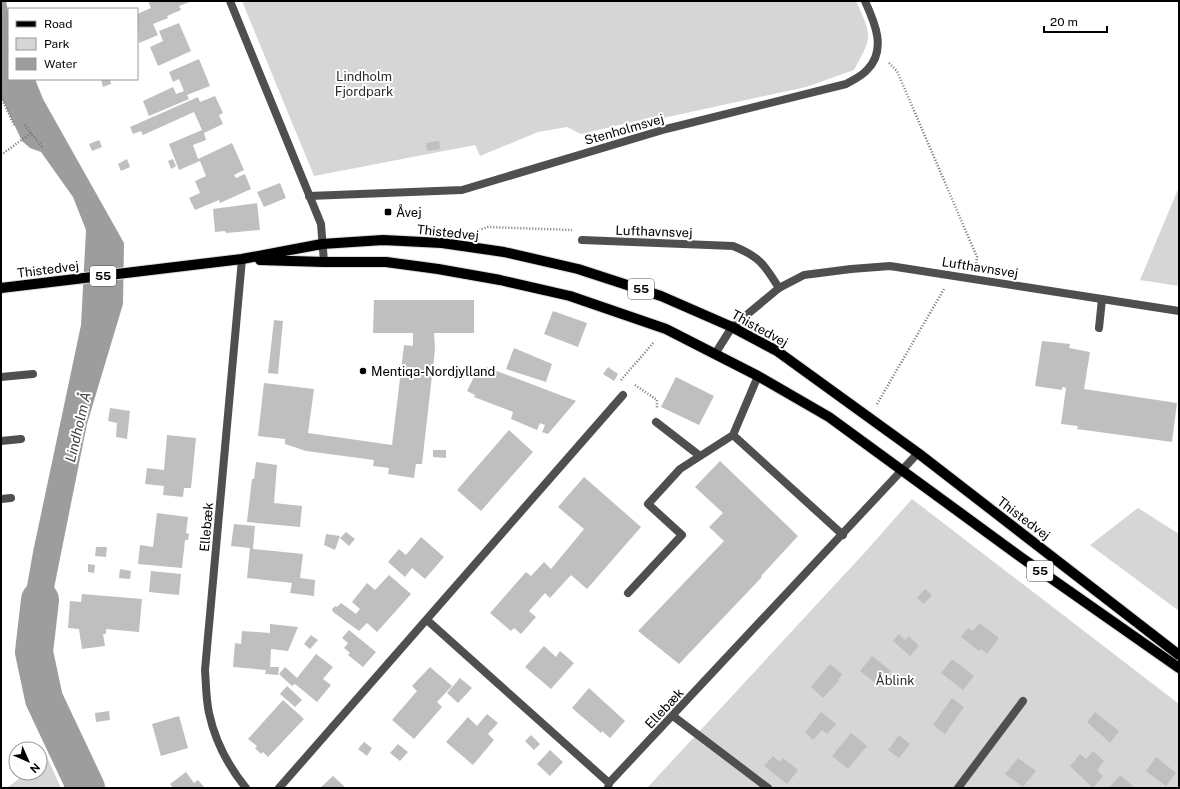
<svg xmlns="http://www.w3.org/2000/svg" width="1180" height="789" viewBox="0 0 1180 789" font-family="'Public Sans',sans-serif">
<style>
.green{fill:#d6d6d6}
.water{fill:#9d9d9d}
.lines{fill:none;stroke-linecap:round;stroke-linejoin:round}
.river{stroke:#9d9d9d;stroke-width:38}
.building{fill:#bfbfbf}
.primary-casing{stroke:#dbdbdb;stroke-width:12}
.path{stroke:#717171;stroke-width:2.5;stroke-dasharray:1 2;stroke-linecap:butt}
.service{stroke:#4f4f4f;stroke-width:8}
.minor{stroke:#4f4f4f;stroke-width:8}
.tertiary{stroke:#4f4f4f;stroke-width:8}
.primary{stroke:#000;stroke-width:10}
.poi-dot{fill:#000;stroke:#fff;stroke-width:1.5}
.labels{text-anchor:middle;stroke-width:4;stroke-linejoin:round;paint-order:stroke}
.shield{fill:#fff;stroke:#4c4c4c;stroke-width:1}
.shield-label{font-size:12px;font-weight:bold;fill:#000}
.park-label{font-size:13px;fill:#2d2d2d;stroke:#fff}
.street-label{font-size:13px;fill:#000;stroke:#fff}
.poi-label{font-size:13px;fill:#000;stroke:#fff;text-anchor:start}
.water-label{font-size:14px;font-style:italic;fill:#3e3e3e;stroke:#fff}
</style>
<rect width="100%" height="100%" fill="#fff"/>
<path class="green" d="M242 1H856C872 37 873 35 854 70L806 87 654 120 653 117 581 134 567 127 538 132 480 156 475 145 314 176Z
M1179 187V286L1140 280Z
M912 499 1179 704V788H647L867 550Z
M1138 508 1179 534V611L1090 545Z
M47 757 61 788H7L26 773H40V762Z"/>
<path class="water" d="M1 1H6L9 16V79H35L43 99 124 243 123 304 87 424 46 628 34 652 22 657 21 620 33 552 81 325 86 230 73 197 41 152 30 148 22 141 1 97Z"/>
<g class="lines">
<path class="river" d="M40 600 34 652 44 699 86 788"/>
</g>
<path class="building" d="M148 1H192L179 6 181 10 167 16 168 18 153 24 158 35 139 43 137 14 151 8Z
M179 23 191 51 158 66 150 47 163 41 159 31Z
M199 59 210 86 187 95 189 99 149 116 143 101 173 87 176 94 184 91 179 79 173 82 169 72Z
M101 79H110L111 84 103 87Z
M215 96 223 113 219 115 223 124 204 133 206 140 193 145 198 159 232 143 244 170 234 175 236 178 245 174 251 189 220 203 219 200 195 210 189 198 200 193 195 181 206 176 200 161 179 170 169 144 202 130 194 112 143 135 141 131 133 134 130 127 198 97 200 102Z
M99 140 102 147 92 151 89 144Z
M439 141 440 149 427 151 426 143Z
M127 159 130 167 121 171 118 164Z
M173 159 176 166 171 169 168 161Z
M280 183 286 198 264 207 257 192Z
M257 203 260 230 226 233 225 231 215 232 213 209Z
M374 300H474V333H434L435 349 422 464H416L414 478 388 474 389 468 373 466 374 460 306 451 285 444V439L258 436 264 383 314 389 308 433 392 445 404 345 413 346V333H373Z
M553 311 587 323 578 347 544 334Z
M274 320 283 321 278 374 268 373Z
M1042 341 1070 344 1069 348 1090 352 1084 389 1177 403 1172 442 1077 429 1078 426 1061 424 1066 388 1062 387V390L1035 386Z
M514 348 552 364 546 382 506 369Z
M479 367 485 370 486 367 576 401 548 434 542 432 545 425 540 423 537 430 511 419 513 412 474 397 475 395 467 391Z
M608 367 618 374 614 381 603 374Z
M676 377 714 396 699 425 661 407Z
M110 408 130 411 127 439 116 437 117 423 108 421Z
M509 430 533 452 481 511 457 490Z
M167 435 196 438 191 488H184L183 497 163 495 164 486 145 484 147 468 164 470Z
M433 450H446V458L433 457Z
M720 461 798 536 761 576 762 577 679 664 638 631 724 541 709 527 723 513 695 487Z
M256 462 277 465 274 503 302 506 300 527 247 522 252 479H254Z
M584 477 641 527 587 589 571 575 550 598 545 593 529 611 536 617 521 634 514 628 511 631 490 613 526 572 531 576 544 562 551 569 584 529 558 507Z
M157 513 188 517 186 533 189 534 188 540H185L182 568 138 564 140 545 153 547Z
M234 524 255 526 253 549 303 554 300 578 315 580 314 596 290 593 292 583 247 578 250 548 231 546Z
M346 532 355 539 349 546 340 538Z
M326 534 340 536 335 550 324 545Z
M421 537 444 557 425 579 412 568 405 577 388 562 399 549 406 555Z
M96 547H107L106 557 95 556Z
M88 564 95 565 94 573 88 572Z
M120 569 131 571 130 579 119 578Z
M151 571 181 574 179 595 149 592Z
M389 575 411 594 377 632 367 623 359 631 333 612 332 609 335 606 337 607 341 603 356 614 360 609 352 602 367 583 375 590Z
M925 589 932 595 924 604 917 598Z
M82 594 142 599 139 632 106 629V634H103L105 646 82 649 79 629 68 628 70 601 81 602Z
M979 623 999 638 987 654 981 649 979 651 961 637 968 628 973 631Z
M270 624 298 627 288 651 271 649 270 667H279L278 675 265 674 266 670 233 667 235 643 241 644 242 631 270 633Z
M349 630 376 652 363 667 348 655 350 653 344 648 348 643 342 638Z
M899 634 905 640 909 636 919 646 910 656 893 641Z
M311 635 318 640 310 649 304 644Z
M544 646 556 657 560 651 574 663 551 689 525 667Z
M316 654 333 667 323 679 331 685 317 702 295 684 292 686 279 674 285 667 297 678Z
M872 656 891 671 879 686 860 671Z
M952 659 974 676 963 690 941 673Z
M830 664 842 674 838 680 839 681 823 698 811 687Z
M430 667 452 686 437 702 442 707 414 739 392 720 417 691 412 686Z
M460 678 472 688 458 703 447 693Z
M287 686 302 700 295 707 280 694Z
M589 688 625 721 610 738 602 731 601 733 572 708Z
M952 698 964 707 945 734 933 725Z
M283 700 304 719 268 757 263 752 261 754 255 748 257 746 248 739Z
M109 711 110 720 96 722 95 713Z
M821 712 836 724 827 734 822 730 813 740 805 732Z
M1095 712 1119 731 1110 743 1087 722Z
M487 714 498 723 488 734 494 740 473 765 446 742 468 717 477 726Z
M179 716 188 748 161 756 152 724Z
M851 733 867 746 848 769 832 756Z
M531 735 540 744 534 750 525 741Z
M899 735 910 744 899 758 888 750Z
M364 742 372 748 367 756 358 749Z
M398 744 408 752 400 761 390 753Z
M550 750 563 762 550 776 537 764Z
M1093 751 1104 761 1097 770 1103 776 1093 788 1070 766 1080 754 1086 759Z
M773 756 780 762 783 758 798 770 787 784 764 766Z
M1156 757 1176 773 1166 786 1146 771Z
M1018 758 1036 771 1023 787 1005 774Z
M186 772 194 783 198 780 205 788H173L170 784Z
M1120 775 1135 788H1109Z
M333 776 344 786 343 788H320Z"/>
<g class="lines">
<g class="primary-casing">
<path id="primary" d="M260 260 324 262H386L438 269 500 280 570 296 666 329 758 376 829 417 1022 558 1179 668
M1 288 242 259 322 244 383 240 442 243 504 252 578 269 661 296 732 327 777 351 918 453 1179 655"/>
</g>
<path class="path" d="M889 63 897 71 977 257 976 266
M1 97 15 127
M25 125 31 133
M1 155 31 133 43 148
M476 231 488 227 572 230
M621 380 654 342
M635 385 657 400V408
M877 404 944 289"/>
<path class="service" d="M309 196 462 190 666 129 846 84C853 80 862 76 867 70 887 50 875 23 865 1
M1099 328 1102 299
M758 376 733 435 843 535
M1 377 33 374
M656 422 700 456
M1 441 21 439
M1 499 11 498
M628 593 682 535 648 504 680 469 733 435"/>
<path class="minor" d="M230 1 321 224 324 262
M582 240 733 246C760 257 764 264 779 288
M242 259 205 670C206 684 206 699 209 713 215 741 229 767 246 788
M427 620 609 783
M673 716 768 788
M279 788 623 395
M608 788 609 783 918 453
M958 788 1023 701"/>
<path class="tertiary" d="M715 354 732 327 779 288 804 275 851 269 890 266 1179 311"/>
<use href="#primary" class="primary"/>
</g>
<g class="poi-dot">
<rect x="384" y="208" width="8" height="8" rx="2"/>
<circle cx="363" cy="371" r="4"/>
</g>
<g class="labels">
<g class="shield">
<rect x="90" y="266" width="26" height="20" rx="3"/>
<rect x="628" y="279" width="26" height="20" rx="3"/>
<rect x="1027" y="561" width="26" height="20" rx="3"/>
</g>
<g class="shield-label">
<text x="103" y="280">55</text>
<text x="641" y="293">55</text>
<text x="1040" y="575">55</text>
</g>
<g class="park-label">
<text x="364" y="81">Lindholm<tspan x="364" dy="15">Fjordpark</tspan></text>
<text x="895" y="685">Åblink</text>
</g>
<g class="street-label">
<text transform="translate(624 129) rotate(-16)" y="5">Stenholmsvej</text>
<text transform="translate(654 231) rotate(2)" y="5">Lufthavnsvej</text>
<text transform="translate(448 232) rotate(6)" y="5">Thistedvej</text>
<text transform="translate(980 267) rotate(9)" y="5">Lufthavnsvej</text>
<text transform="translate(48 269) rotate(-7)" y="5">Thistedvej</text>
<text transform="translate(760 328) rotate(29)" y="5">Thistedvej</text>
<text transform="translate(1024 518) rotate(37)" y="5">Thistedvej</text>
<text transform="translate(206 527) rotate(-85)" y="5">Ellebæk</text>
<text transform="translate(664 708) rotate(-47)" y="5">Ellebæk</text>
</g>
<g class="poi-label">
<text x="396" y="217">Åvej</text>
<text x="371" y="376">Mentiqa-Nordjylland</text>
</g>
<g class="water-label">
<text transform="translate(78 427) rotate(-77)" y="5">Lindholm Å</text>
</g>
</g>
<rect width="1180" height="789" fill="none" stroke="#000000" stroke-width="4"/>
<rect x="8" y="8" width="130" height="72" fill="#ffffff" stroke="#999999"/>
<rect x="16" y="21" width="20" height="6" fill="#000000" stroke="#999999"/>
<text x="44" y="28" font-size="12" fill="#000000">Road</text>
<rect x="16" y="38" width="20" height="12" fill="#d6d6d6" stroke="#999999"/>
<text x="44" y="48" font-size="12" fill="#000000">Park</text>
<rect x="16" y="58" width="20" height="12" fill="#9d9d9d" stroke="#999999"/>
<text x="44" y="68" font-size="12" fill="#000000">Water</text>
<g transform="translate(28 761) rotate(135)"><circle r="19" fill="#ffffff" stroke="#999999"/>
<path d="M0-3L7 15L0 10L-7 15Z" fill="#000000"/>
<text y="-6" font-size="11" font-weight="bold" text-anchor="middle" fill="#000000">N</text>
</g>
<path d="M1044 26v6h63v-6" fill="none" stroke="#000000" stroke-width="2"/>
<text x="1050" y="26" font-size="12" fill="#000000" stroke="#ffffff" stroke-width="3" paint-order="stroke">20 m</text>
</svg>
